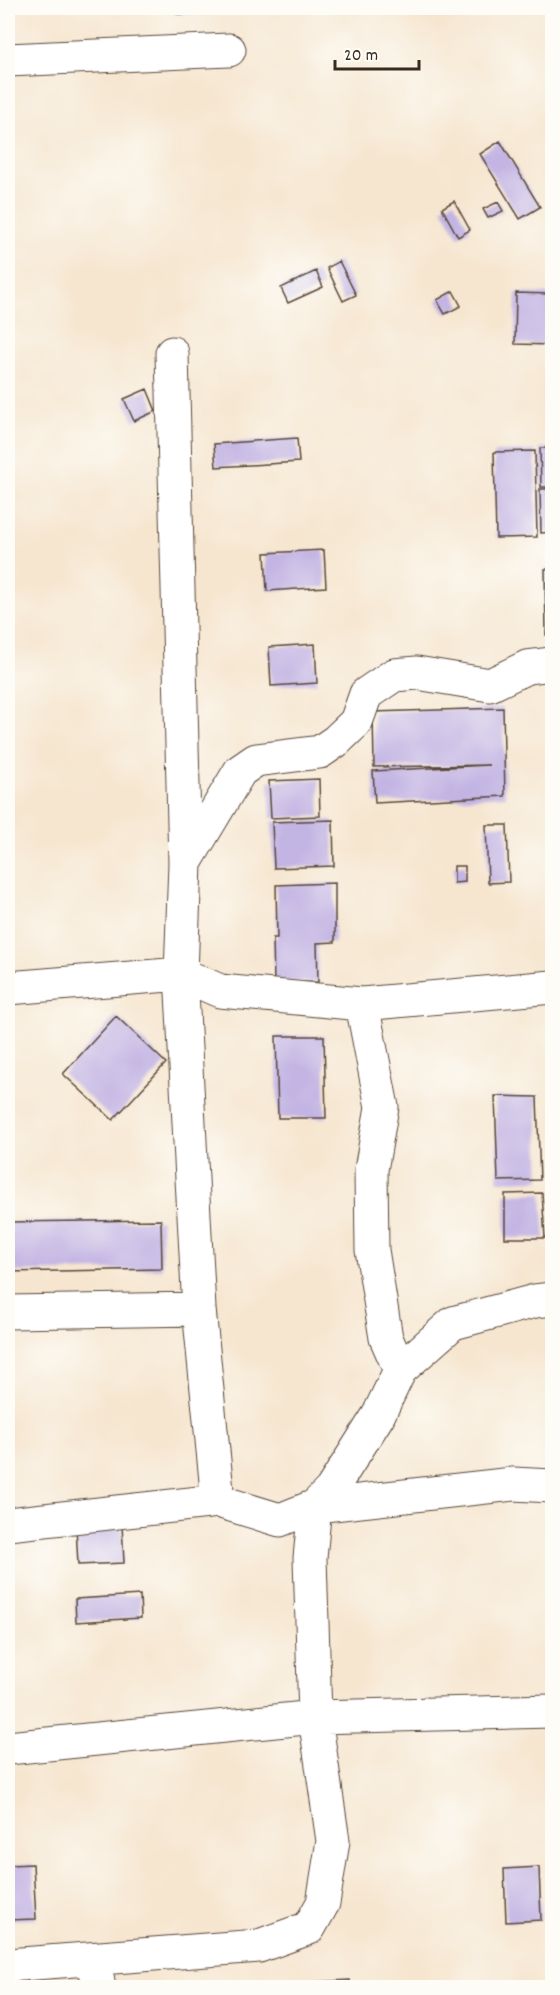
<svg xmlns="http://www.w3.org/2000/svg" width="560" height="1995" viewBox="0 0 560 1995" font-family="Dekko,sans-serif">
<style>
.building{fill:#c2b4e3}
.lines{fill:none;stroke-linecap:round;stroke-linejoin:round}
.minor-casing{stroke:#574639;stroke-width:35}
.minor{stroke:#fff;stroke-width:33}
</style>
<rect width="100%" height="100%" fill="#fdfcf7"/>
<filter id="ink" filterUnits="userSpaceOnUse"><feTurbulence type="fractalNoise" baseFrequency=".0167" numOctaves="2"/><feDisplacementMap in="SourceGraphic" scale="12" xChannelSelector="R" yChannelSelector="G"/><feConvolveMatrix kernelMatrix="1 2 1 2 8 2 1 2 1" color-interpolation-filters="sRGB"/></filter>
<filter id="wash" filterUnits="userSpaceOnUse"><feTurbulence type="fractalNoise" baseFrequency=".008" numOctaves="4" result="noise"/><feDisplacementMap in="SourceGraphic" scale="24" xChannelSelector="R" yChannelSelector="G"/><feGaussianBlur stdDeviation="1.35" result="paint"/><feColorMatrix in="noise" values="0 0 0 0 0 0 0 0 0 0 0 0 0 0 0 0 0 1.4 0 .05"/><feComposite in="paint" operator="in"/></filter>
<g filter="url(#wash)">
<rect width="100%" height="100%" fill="#f6e6d0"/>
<g id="blocks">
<path class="building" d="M177 8H214V14H177Z
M500 141 540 207 520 219 480 154Z
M454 201 470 230 458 237 442 208Z
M498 202 503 211 488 218 483 209Z
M339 261 356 295 343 301 327 268Z
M316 271 323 287 288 303 281 288Z
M453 291 461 306 445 314 437 300Z
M516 293 551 294 550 324H552V345L515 344Z
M147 389 156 411 134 421 124 399Z
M297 438 299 462 216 467 214 444Z
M540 448H552V487H541Z
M535 451 537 537 496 538 494 452Z
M540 489H552V532L541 533Z
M324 550 326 587 267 591 265 553Z
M545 569H552V635H546Z
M315 644 317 683 271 686 269 647Z
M503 708 505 796 375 803 373 771 489 765 374 767 373 712Z
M319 779 320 816 271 818 269 781Z
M333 820 334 866 274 868 272 822Z
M486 825H507L509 882 488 883Z
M454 866H465V882L454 883Z
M335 883V942L317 943 318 982 274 983 273 938H277L276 885Z
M116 1016 166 1063 113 1120 63 1074Z
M276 1036H324L326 1118H278Z
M495 1096 537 1097 540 1180 498 1181Z
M542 1193 545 1238H505V1194Z
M161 1220 162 1269 8 1272V1222Z
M122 1524 124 1563 78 1565 76 1526Z
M140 1595 141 1618 76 1622 75 1599Z
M33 1864 36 1919 8 1920V1865Z
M539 1867 541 1920 506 1922 504 1869Z
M31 1974V1988H8V1976Z
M350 1980V1988H312V1982Z"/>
</g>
</g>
<g filter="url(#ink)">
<use href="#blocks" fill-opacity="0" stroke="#574639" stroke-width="1.5"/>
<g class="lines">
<g class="minor-casing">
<path id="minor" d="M8 60 229 50
M172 353 185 863 181 974 199 1309 218 1501
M185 863 240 771 256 760 320 752 336 741 356 722 366 694 394 675 417 673 490 685 527 667 552 664
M8 988 181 974 220 991 362 1004 552 987
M362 1004 382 1107 371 1170 372 1250 386 1338 400 1370
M8 1312 199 1309
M8 1524 218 1501 280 1520 315 1506 513 1484 552 1486
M8 1748 315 1717 552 1711
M94 1959 99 1988
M8 1965 259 1946 309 1928 323 1903 333 1841 315 1717 310 1558 315 1506 331 1490 378 1416 400 1370 453 1323 535 1301 552 1299"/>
</g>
<use href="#minor" class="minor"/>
</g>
</g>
<rect width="560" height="1995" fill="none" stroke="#fdfcf7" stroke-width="30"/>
<path d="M335 60v9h84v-9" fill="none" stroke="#3b2a1e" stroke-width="3"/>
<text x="344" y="60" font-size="18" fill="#3b2a1e" stroke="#fdfcf7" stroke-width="4.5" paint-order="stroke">20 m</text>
</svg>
